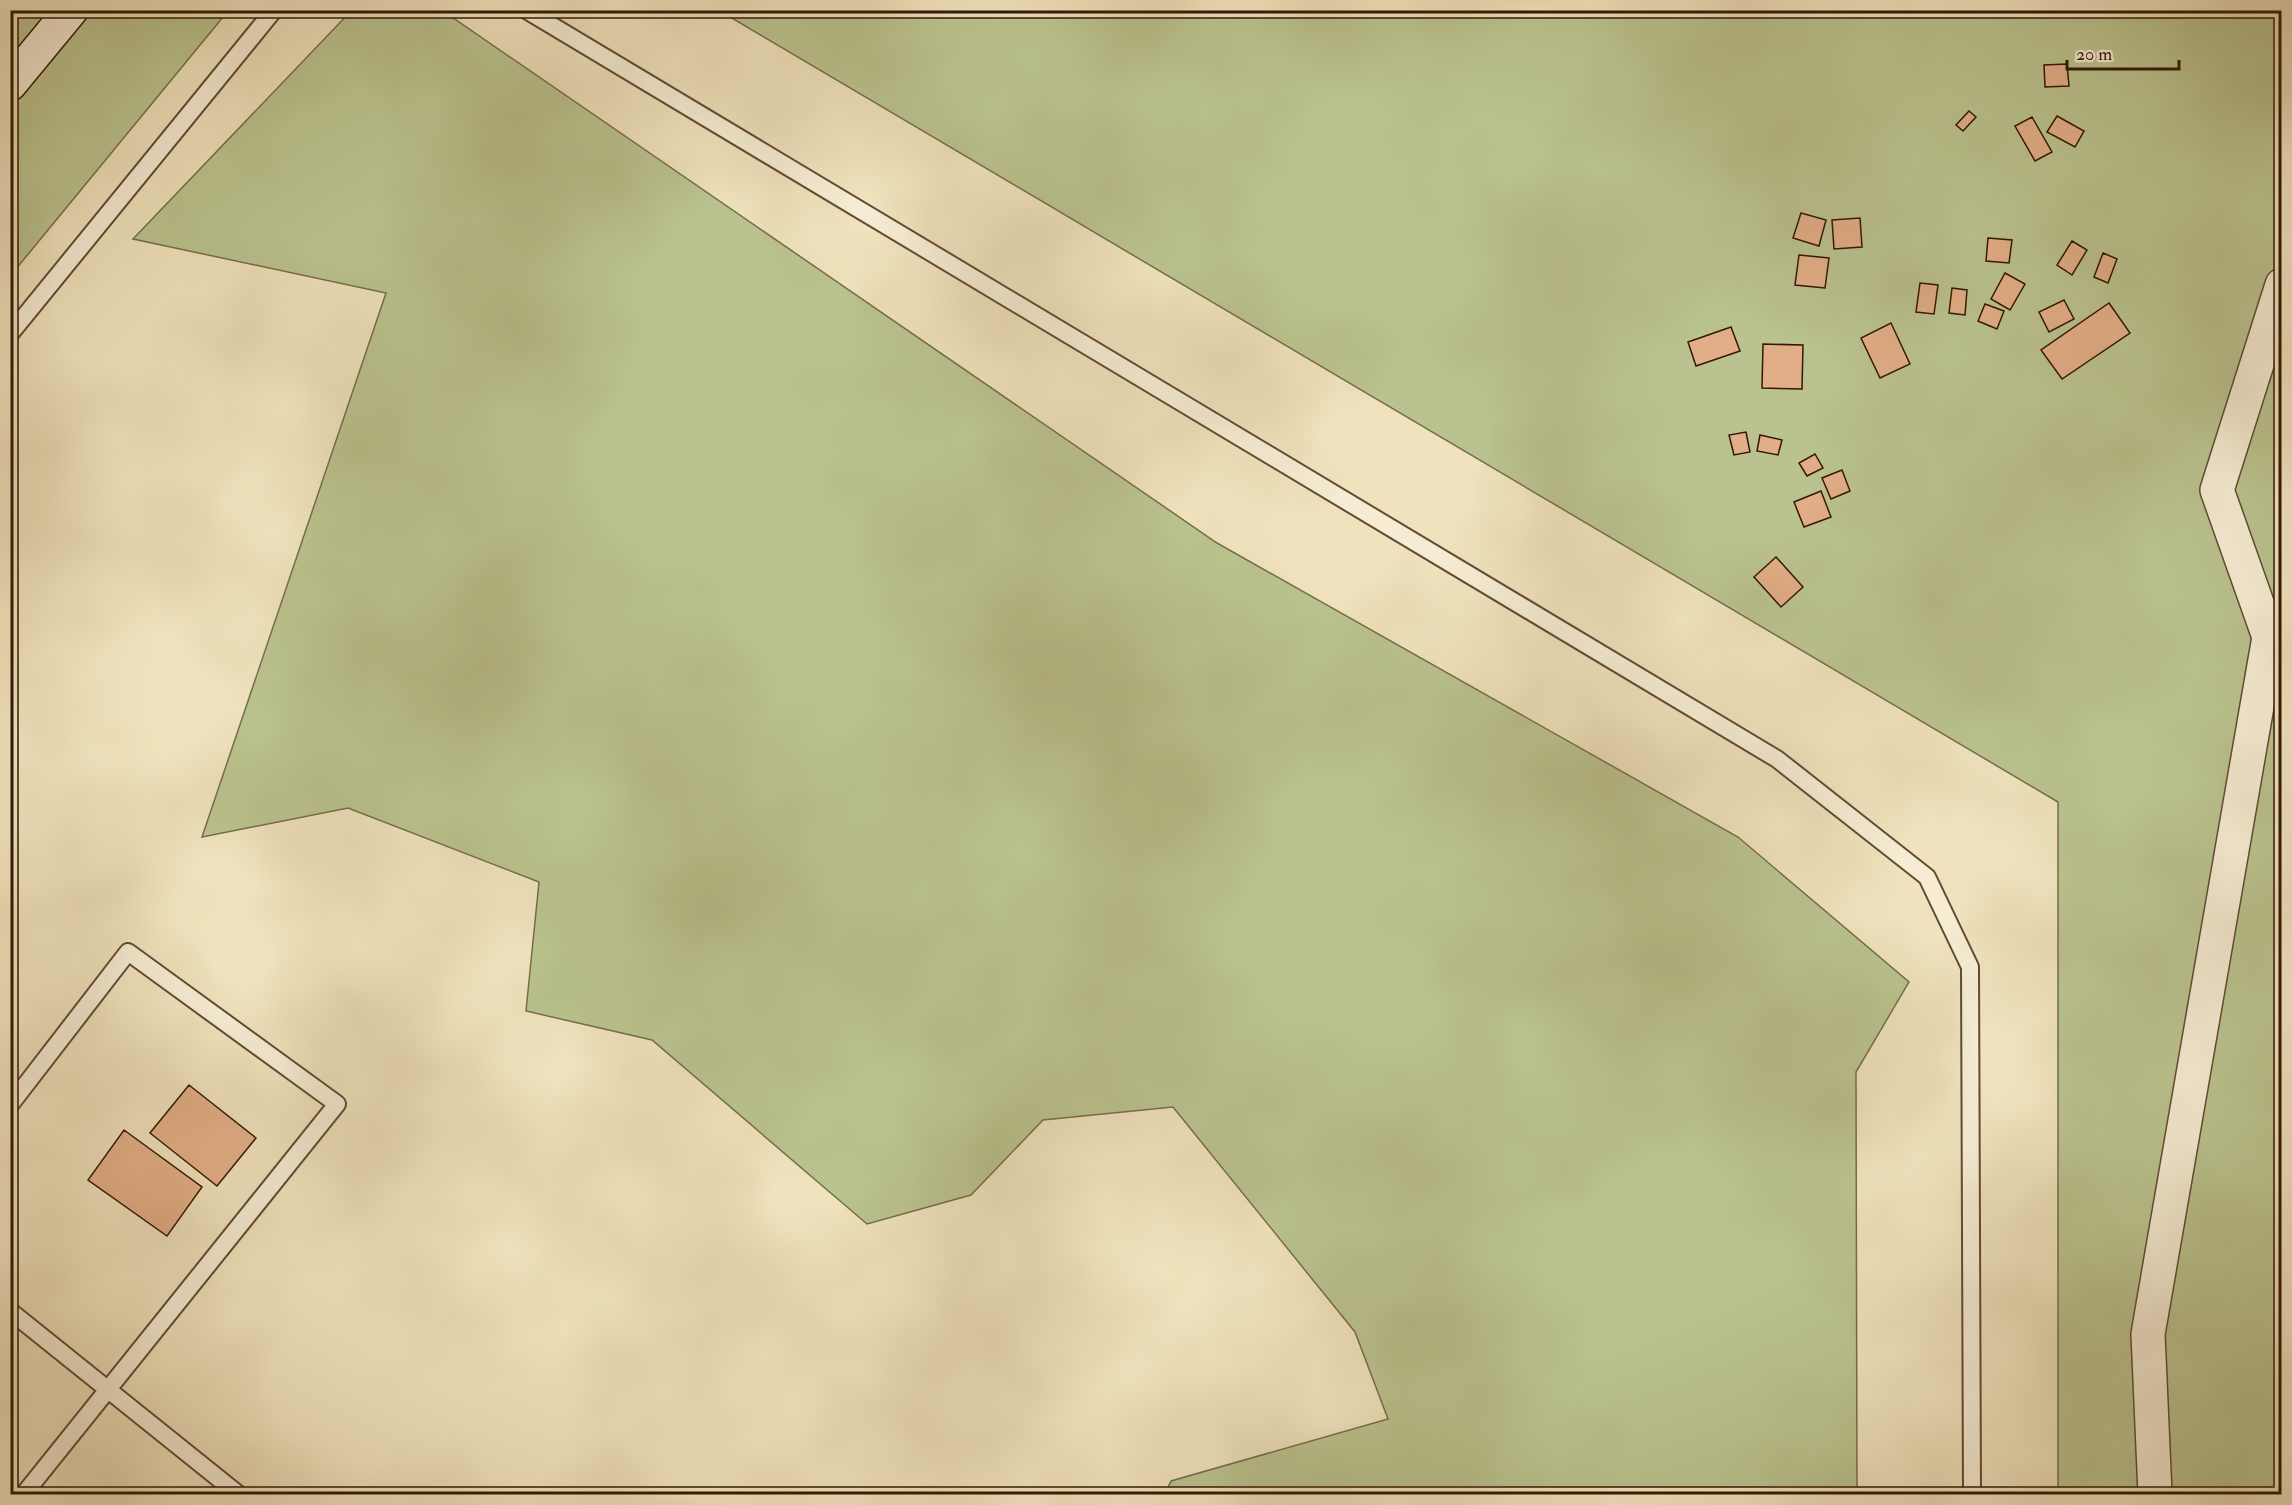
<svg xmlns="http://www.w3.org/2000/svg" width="2292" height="1505" viewBox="0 0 2292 1505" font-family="'IM FELL Double Pica',serif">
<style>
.green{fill:#bac38f;stroke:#766d4a;stroke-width:1.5}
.building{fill:#e2ae87;stroke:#331705;stroke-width:1.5}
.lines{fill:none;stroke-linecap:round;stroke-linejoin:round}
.service-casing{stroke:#624a33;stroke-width:20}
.tertiary-casing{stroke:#624a33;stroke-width:36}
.secondary-casing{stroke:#331705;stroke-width:36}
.path{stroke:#331705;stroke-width:4;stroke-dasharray:4.5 3;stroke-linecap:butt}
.service{stroke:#f5ecd3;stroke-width:16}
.tertiary{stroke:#f5ecd3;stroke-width:33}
.secondary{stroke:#f5ecd3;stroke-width:33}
</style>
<rect width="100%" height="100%" fill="#efe2bc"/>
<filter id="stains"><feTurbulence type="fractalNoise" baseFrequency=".00333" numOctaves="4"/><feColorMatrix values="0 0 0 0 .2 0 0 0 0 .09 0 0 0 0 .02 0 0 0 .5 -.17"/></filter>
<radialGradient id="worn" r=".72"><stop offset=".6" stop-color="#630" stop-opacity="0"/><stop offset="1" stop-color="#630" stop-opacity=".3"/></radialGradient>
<path class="green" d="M352 10 443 11 1217 543 1738 837 1909 982 1856 1072 1857 1494H1165L1171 1481 1388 1419 1355 1332 1173 1107 1043 1120 971 1195 867 1224 652 1040 526 1011 539 882 348 808 202 837 386 293 133 239Z
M11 11H228L11 275Z
M720 11H2281V1494H2058V802Z"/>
<path class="building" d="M2067 64 2069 86 2045 87 2044 65Z
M1969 111 1976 117 1963 131 1956 125Z
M2057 116 2084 131 2075 147 2047 132Z
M2032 117 2052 152 2035 161 2015 126Z
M1801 213 1826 220 1819 246 1793 238Z
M1860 218 1862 247 1834 249 1832 220Z
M1988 238 2012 240 2009 263 1986 261Z
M2072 241 2087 250 2072 275 2057 265Z
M2103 253 2117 259 2108 283 2094 277Z
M1799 255 1829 258 1825 288 1795 285Z
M2005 273 2025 284 2010 310 1991 299Z
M1920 283 1938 285 1934 314 1916 312Z
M1952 288 1967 290 1965 315 1949 313Z
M2064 300 2074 319 2049 332 2039 312Z
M2109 303 2130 333 2062 379 2041 350Z
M1985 304 2004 311 1997 329 1978 321Z
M1891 323 1910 364 1880 378 1861 338Z
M1731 327 1740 351 1696 366 1688 342Z
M1763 344 1803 345 1802 389 1762 388Z
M1746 432 1750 452 1734 455 1729 435Z
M1760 435 1782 440 1778 455 1757 451Z
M1815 454 1823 468 1807 476 1799 463Z
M1842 470 1850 491 1831 499 1822 478Z
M1821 491 1831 517 1804 527 1794 502Z
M1776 557 1803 587 1781 607 1754 577Z
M189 1085 256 1138 217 1186 150 1133Z
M124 1130 202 1187 167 1236 88 1180Z"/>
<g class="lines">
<g class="service-casing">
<path id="service" d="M526 10 1777 759 1927 877 1970 967 1972 1494
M10 334 274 10
M10 1105 128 952 337 1104 24 1494
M10 1311 238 1494"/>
</g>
<g class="tertiary-casing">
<path id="tertiary" d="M2155 1494 2148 1334 2269 637 2217 490 2282 285"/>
</g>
<g class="secondary-casing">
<path id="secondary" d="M10 84 71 10"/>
</g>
<path class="path" d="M2267 10 2282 18"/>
<use href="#service" class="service"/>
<use href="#tertiary" class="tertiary"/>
<use href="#secondary" class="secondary"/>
</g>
<rect width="2292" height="1505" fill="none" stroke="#efe2bc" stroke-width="36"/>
<rect x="12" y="12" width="2268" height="1481" fill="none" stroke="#331705" stroke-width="3"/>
<rect x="18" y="18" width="2256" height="1469" fill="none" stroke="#331705" stroke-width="1.5"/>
<path d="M2067 60v9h112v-9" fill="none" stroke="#331705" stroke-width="3"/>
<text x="2076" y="60" font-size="18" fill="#331705" stroke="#f5ecd3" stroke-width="4.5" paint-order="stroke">20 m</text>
<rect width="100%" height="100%" filter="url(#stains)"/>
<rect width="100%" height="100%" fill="url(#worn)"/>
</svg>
